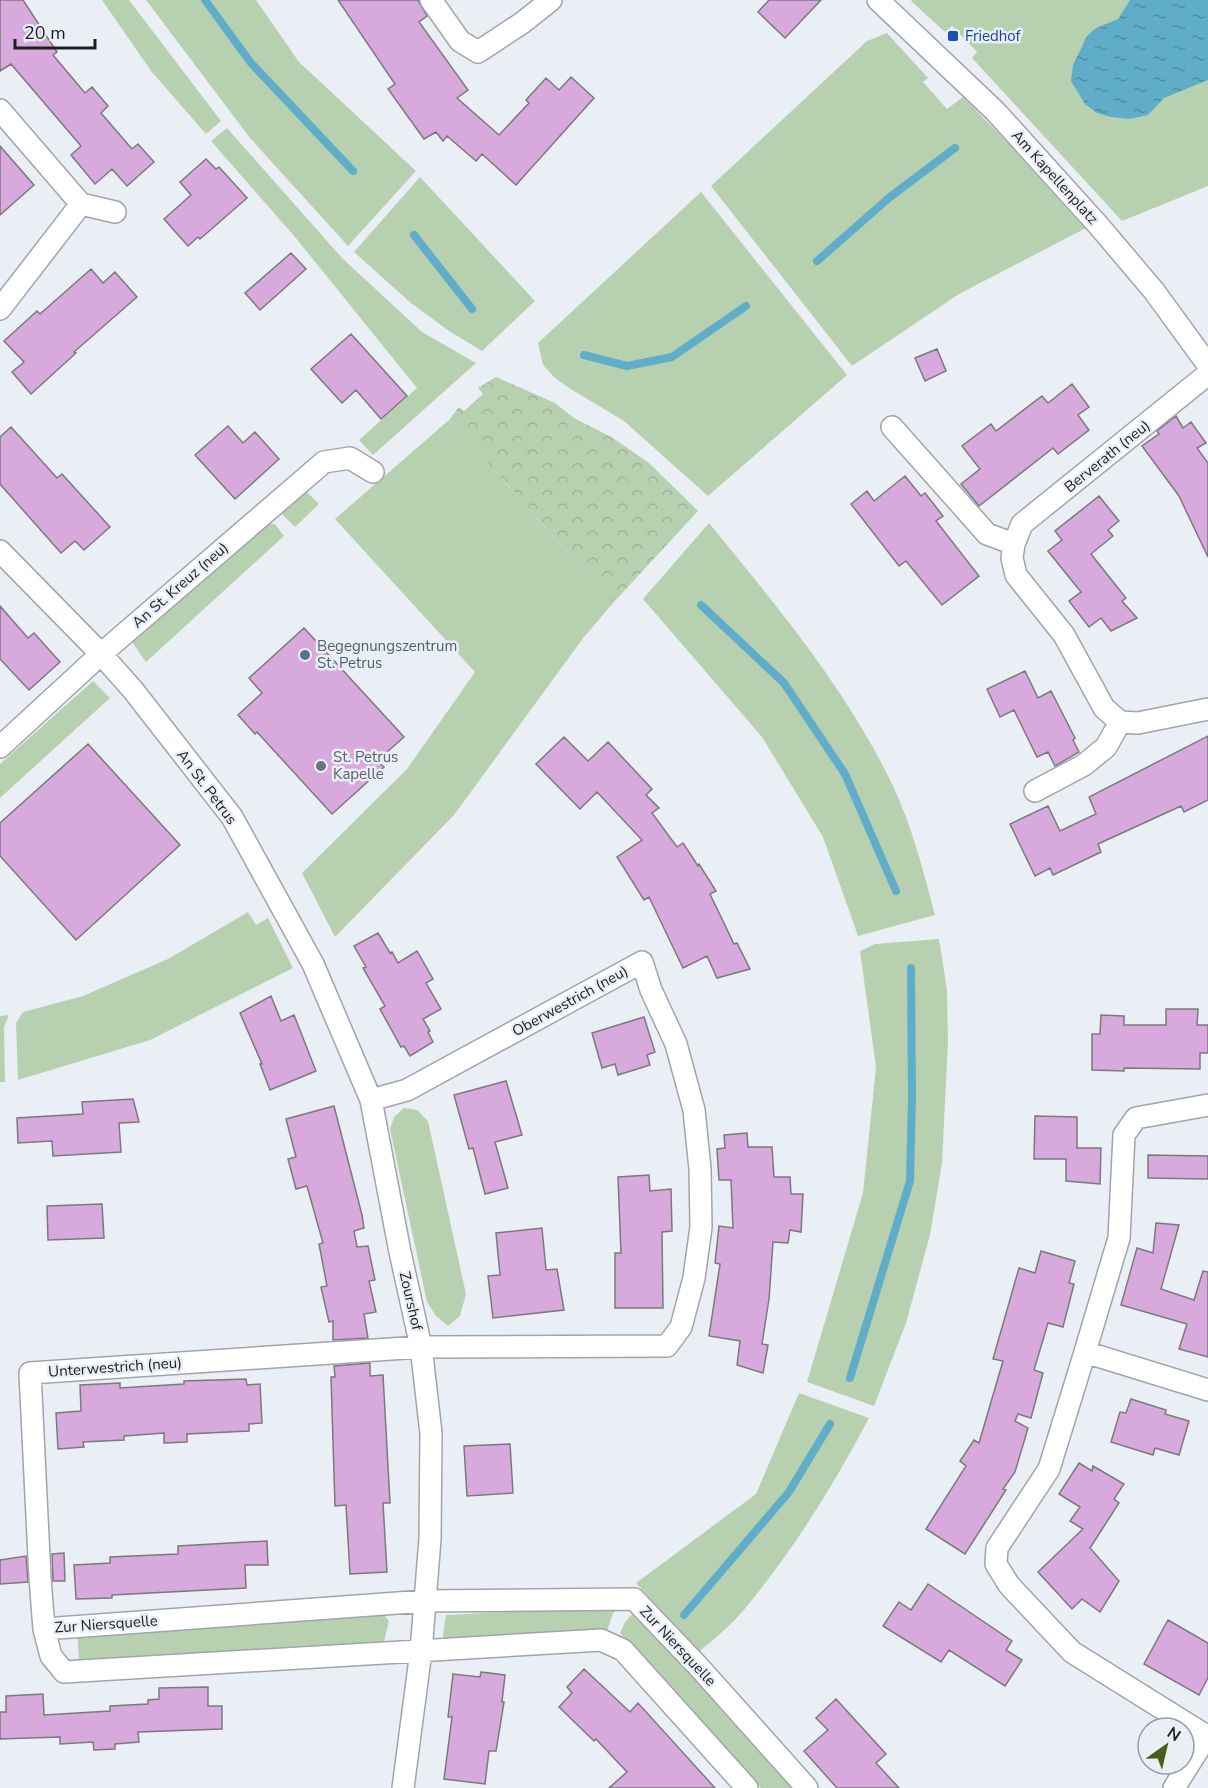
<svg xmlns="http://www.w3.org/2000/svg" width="1208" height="1788" viewBox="0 0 1208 1788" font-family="'Nunito Sans',sans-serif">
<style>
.green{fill:#b7d1b0}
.park{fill:url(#park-crowns)}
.water{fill:url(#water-ripples)}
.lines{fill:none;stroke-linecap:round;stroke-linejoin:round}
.stream{stroke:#60adca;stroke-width:8}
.building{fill:#d7a9dd;stroke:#7d787e;stroke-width:1.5}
.street-casing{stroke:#a1a5ab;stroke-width:24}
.street{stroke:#fff;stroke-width:21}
.transit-dot{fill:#1a4fb4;stroke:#eaeff5;stroke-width:2}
.service-dot{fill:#5c6f8a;stroke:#eaeff5;stroke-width:2}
.worship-dot{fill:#6b7280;stroke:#eaeff5;stroke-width:2}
.labels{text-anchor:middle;stroke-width:5;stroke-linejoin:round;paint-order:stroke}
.transit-label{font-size:15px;fill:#164399;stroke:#eaeff5;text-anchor:start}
.street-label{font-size:15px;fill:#1d1e20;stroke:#eaeff5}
.service-label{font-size:15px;fill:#4e5e75;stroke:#eaeff5;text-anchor:start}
.worship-label{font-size:15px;fill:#5b616d;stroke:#eaeff5;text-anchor:start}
</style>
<defs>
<pattern id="park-crowns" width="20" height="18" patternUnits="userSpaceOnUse" patternTransform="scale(1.5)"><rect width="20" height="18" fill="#b7d1b0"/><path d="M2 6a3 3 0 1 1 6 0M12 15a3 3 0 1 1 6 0" fill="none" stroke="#9db397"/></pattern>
<pattern id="water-ripples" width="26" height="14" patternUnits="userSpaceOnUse" patternTransform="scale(1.5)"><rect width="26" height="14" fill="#60adca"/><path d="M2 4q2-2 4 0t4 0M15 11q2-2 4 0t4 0" fill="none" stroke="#4f8ca4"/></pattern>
</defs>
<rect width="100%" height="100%" fill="#eaeff5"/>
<path class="green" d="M102 0H129L221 121 206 134 151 71Z
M146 0H256L299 62 416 171 348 246 250 138Z
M912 0H1208V186L1122 221 972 58 977 52 952 26 945 32 911 1Z
M887 33 928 78 923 82 947 109 963 97 1008 143 1086 228 959 294 852 366 711 186 867 41Z
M227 128 342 258 422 332 476 363 373 455 359 440 417 388 295 237 211 141Z
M420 177 535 301 482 351 449 331 411 303 354 252Z
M701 192 847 375 708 496 624 421 569 388 555 378 543 365 538 343Z
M449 420 613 603 584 637 454 815 335 937 302 873 407 769 475 672 335 519Z
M305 490 319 504 295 527 280 512Z
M709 523C776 605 846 688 892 784 912 826 923 870 935 915L858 936 823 837 762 737 643 599Z
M267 524H275L284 536 146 662 132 642Z
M93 681 110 698 0 798V764Z
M248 912 256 925 268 918 293 968 150 1040 18 1080 16 1023 23 1012 83 996 168 959Z
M939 939 947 990 948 1042 942 1163 930 1235 906 1323 874 1406 807 1382 863 1193 876 1067 860 951 875 944Z
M9 1015 4 1027 5 1082H0V1016Z
M404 1108 417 1110 428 1121 466 1294 460 1316 448 1326 436 1316 427 1302 390 1129 394 1117Z
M799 1393 869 1418C834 1485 792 1552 743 1611 730 1626 714 1639 699 1652L636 1583 756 1494Z
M622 1606 613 1613 607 1631 444 1639 443 1635 446 1615Z
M634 1612 794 1788H761L620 1633 625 1622Z
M383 1614 389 1621 384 1642 79 1660 77 1632Z"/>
<path class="park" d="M496 377 555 403 574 418 613 438 649 463 698 511 613 603 449 420 459 407 464 411 483 394 478 388Z"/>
<path class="water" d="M1130 0H1208V80L1164 98 1148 115 1130 119 1111 117 1097 113 1085 104 1071 81 1073 65 1087 36 1096 28 1118 19Z"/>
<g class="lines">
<path class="stream" d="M205 0 251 63 353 171
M414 235 472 309
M817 261 890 197 955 148
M584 355 627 366 672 357 746 306
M701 605 784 683 845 774 896 891
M850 1378 910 1181 912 1097 911 968
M684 1615 789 1492 830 1424"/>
</g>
<path class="building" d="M0 0H23L57 52 53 55 85 93 92 87 108 106 101 113 132 149 138 144 154 162 127 186 112 169 95 184 71 155 81 146 11 64 0 71Z
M338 0H418L427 16 419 22 468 90 457 98 499 135 529 103 526 100 546 78 559 90 571 77 594 98 516 185 482 154 476 161 447 136 443 141 436 132 424 139 388 89 395 84Z
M769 0H821L785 38 758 12Z
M0 146 34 185 0 215Z
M206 159 216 169 219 167 247 198 200 239 198 237 188 246 164 219 191 195 180 182Z
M291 253 306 269 260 310 245 293Z
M91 269 103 283 115 272 137 297 74 352 76 353 31 394 12 372 24 362 4 341 37 311 40 314Z
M351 334 407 396 381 419 356 390 342 403 311 369Z
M937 349 946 371 925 381 915 358Z
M1072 384 1089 407 1078 415 1089 430 1058 454 1053 448 979 506 961 484 980 469 962 446 991 424 996 431 1042 396 1048 403Z
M1176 416 1183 428 1191 422 1206 443 1197 448 1208 463V557L1179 496 1142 446 1159 434 1157 431Z
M228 426 243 443 255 432 279 459 235 499 195 455Z
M11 427 57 478 62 474 110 527 84 550 75 541 61 553 0 484V437Z
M905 476 921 496 925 493 943 516 936 521 979 576 942 605 906 561 899 566 851 504 867 491 874 501Z
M1099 496 1119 521 1108 530 1113 536 1091 554 1126 598 1122 601 1137 618 1111 631 1101 618 1089 627 1069 601 1081 592 1048 551 1062 540 1055 531Z
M0 606 28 638 34 633 60 662 29 690 0 659Z
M304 628 404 737 377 761 384 767 332 814 257 732 255 734 238 715 262 693 249 678Z
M1025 671 1038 698 1051 691 1075 738 1073 740 1079 752 1055 766 1048 752 1037 757 1014 710 1000 717 987 689Z
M1208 736V800L1184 812 1181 806 1098 844 1101 852 1053 875 1050 868 1035 876 1010 824 1048 806 1060 831 1096 814 1089 797Z
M564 737 588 761 608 742 652 789 646 795 659 808 652 813 677 847 683 843 698 866 699 864 716 891 710 894 734 944 737 943 750 969 717 978 707 956 683 968 649 897 644 900 617 857 642 840 597 792 580 809 536 764Z
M88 744 180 845 76 940 0 856V823Z
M378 933 390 953 392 952 398 963 417 951 433 979 426 983 441 1009 423 1019 430 1031 428 1032 433 1042 410 1056 404 1046 401 1047 380 1009 385 1006 363 968 366 967 354 946Z
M271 996 281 1021 294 1015 316 1071 270 1090 260 1064H262L240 1013Z
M1166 1009H1198L1197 1025H1208V1053H1200V1069L1124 1068V1071L1092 1070V1034H1100L1101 1015 1124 1016V1025H1166Z
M644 1017 655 1052 647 1055 650 1065 618 1075 615 1064 602 1068 592 1033Z
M506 1081 522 1135 495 1142 508 1188 485 1194 473 1148 469 1149 454 1095Z
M133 1099 139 1122 119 1123 121 1152 53 1156 52 1141 18 1143 17 1118 83 1114 82 1102Z
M334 1106 362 1215 364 1228 354 1231 357 1247 368 1246 375 1280 369 1281 376 1312 364 1314 368 1338 333 1340V1321L329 1322 321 1287 327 1286 319 1244 323 1243 307 1186 296 1189 288 1159 296 1157 286 1119Z
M1035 1116 1077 1117V1148H1101L1100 1184 1066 1181V1159H1034Z
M747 1133 748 1147H772L774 1177H790L791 1194H803L801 1232 790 1230 788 1243 773 1242 769 1299 762 1344 768 1345 763 1373 737 1365 740 1341 709 1336 720 1264 715 1263 719 1226 733 1228 731 1180H719L717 1149 725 1148 724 1135Z
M1148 1155 1208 1156V1179L1148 1178Z
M649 1175 650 1191 671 1189 672 1231 662 1232 663 1308H615V1253H621L618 1177Z
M102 1204 104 1238 48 1240 47 1206Z
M1156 1223 1179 1225 1161 1289 1194 1300 1203 1271 1208 1272V1357L1179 1349 1187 1324 1121 1305 1137 1248 1153 1253Z
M542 1228 546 1270 557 1269 564 1310 493 1318 488 1276 500 1275 496 1233Z
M1041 1251 1075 1261 1069 1283 1074 1284 1063 1327 1048 1323 1034 1370 1043 1373 1031 1418 1018 1414 1015 1421 1028 1428 1015 1472 1003 1489 1006 1490 965 1554 926 1529 966 1466 960 1461 974 1440 979 1443 1003 1361 993 1359 1019 1268 1035 1273Z
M370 1363V1376L383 1375 390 1503H383L387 1572 350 1574 346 1505 335 1506 331 1377H335L334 1366Z
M246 1379 247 1385 260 1384 262 1423 249 1424V1431L187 1434V1442L164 1443V1433L124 1436V1440L83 1442 84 1447 58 1449 56 1413 81 1411 80 1385 120 1383V1388L184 1384V1381Z
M1131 1399 1166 1410 1165 1414 1189 1421 1179 1455 1155 1448 1153 1455 1111 1442 1120 1412 1126 1413Z
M510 1444 513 1493 467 1496 464 1446Z
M1079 1463 1092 1471 1093 1466 1124 1484 1114 1499 1119 1503 1090 1548 1119 1581 1100 1612 1082 1599 1072 1609 1038 1572 1083 1529 1070 1521 1080 1507 1059 1494Z
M267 1541 268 1565H245L246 1588 112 1595V1598L76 1599 74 1565 110 1563V1557L178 1554V1546Z
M64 1553 65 1581H53L52 1554Z
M26 1556 28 1582 0 1584V1560Z
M928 1584 1012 1641 1006 1650 1022 1660 1005 1686 949 1650 941 1662 883 1626 899 1602 911 1610Z
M1168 1620 1208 1643V1678L1199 1695 1144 1664Z
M584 1669 630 1712 638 1703 715 1788H609L627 1772 596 1739 594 1741 559 1707 572 1693 567 1687Z
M481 1672 505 1675 502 1702H504L496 1751H489L485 1784 444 1779 452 1717H448L453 1674 480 1677Z
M208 1687V1706H222V1729L138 1732 139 1742 115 1744V1749L94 1750 93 1742 60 1744V1737L0 1739V1712H6V1696L43 1694 44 1715 110 1711V1706L148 1704V1700L159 1699V1688Z
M836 1699 886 1754 876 1763 899 1788H837L804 1751 828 1730 816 1718Z"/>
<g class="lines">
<g class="street-casing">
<path id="street" d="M431 0 460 41 478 52 522 23 551 0
M878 0 995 111 1099 226 1154 291 1208 365
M0 110 81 204 0 309
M81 204 115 212
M1208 374 1022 524 1014 544 1012 558 1016 575 1064 635 1104 708 1120 722 1138 723 1208 709
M892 427 987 534 1014 544
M0 551 101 654 133 690 232 817 313 964 371 1100 400 1252 421 1347 431 1433 430 1539 421 1651 403 1788
M0 747 101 654 324 462 350 458 373 472
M1035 791 1084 765 1106 747 1120 722
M371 1100 407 1090 642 962 651 990 676 1044 694 1110 700 1169 701 1227 694 1278 681 1327 667 1346 421 1347 30 1373 40 1578 44 1629 51 1656 64 1672 601 1640 623 1650 747 1788
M1208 1105 1136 1118 1124 1135 1119 1238 1085 1352 1208 1390
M1085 1352 1049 1469 997 1548 996 1564 1009 1585 1072 1652 1208 1737
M44 1629 425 1601 634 1599 698 1666 807 1788
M1174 1788 1208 1734"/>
</g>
<use href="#street" class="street"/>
</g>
<rect class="transit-dot" x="947" y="30" width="12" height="12" rx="3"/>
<circle class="service-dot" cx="305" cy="655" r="6"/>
<circle class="worship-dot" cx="321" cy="766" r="6"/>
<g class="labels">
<g class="transit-label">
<text x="965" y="41">Friedhof</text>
</g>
<g class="street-label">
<text transform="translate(1055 177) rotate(48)" y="5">Am Kapellenplatz</text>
<text transform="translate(1107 456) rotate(-39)" y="5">Berverath (neu)</text>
<text transform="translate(180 585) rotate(-41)" y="5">An St. Kreuz (neu)</text>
<text transform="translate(207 787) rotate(53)" y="5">An St. Petrus</text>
<text transform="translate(570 1001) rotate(-29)" y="5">Oberwestrich (neu)</text>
<text transform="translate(411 1301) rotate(77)" y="5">Zourshof</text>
<text transform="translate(115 1367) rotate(-4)" y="5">Unterwestrich (neu)</text>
<text transform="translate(106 1624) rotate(-4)" y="5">Zur Niersquelle</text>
<text transform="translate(678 1646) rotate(47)" y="5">Zur Niersquelle</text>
</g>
<g class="service-label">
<text x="317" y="651">Begegnungszentrum<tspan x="317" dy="17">St. Petrus</tspan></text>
</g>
<g class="worship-label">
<text x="333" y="762">St. Petrus<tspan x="333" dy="17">Kapelle</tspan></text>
</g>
</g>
<g transform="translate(1166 1746) rotate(34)"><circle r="28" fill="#eaeff5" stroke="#989ba0" stroke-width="1.5"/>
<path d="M0-4.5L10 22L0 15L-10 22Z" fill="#436216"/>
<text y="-9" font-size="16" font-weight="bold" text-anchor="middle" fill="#1d1e20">N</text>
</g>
<path d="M15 39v9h80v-9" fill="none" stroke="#1d1e20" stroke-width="3"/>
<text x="24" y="39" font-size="18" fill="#1d1e20" stroke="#eaeff5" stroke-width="4.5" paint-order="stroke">20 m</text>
</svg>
